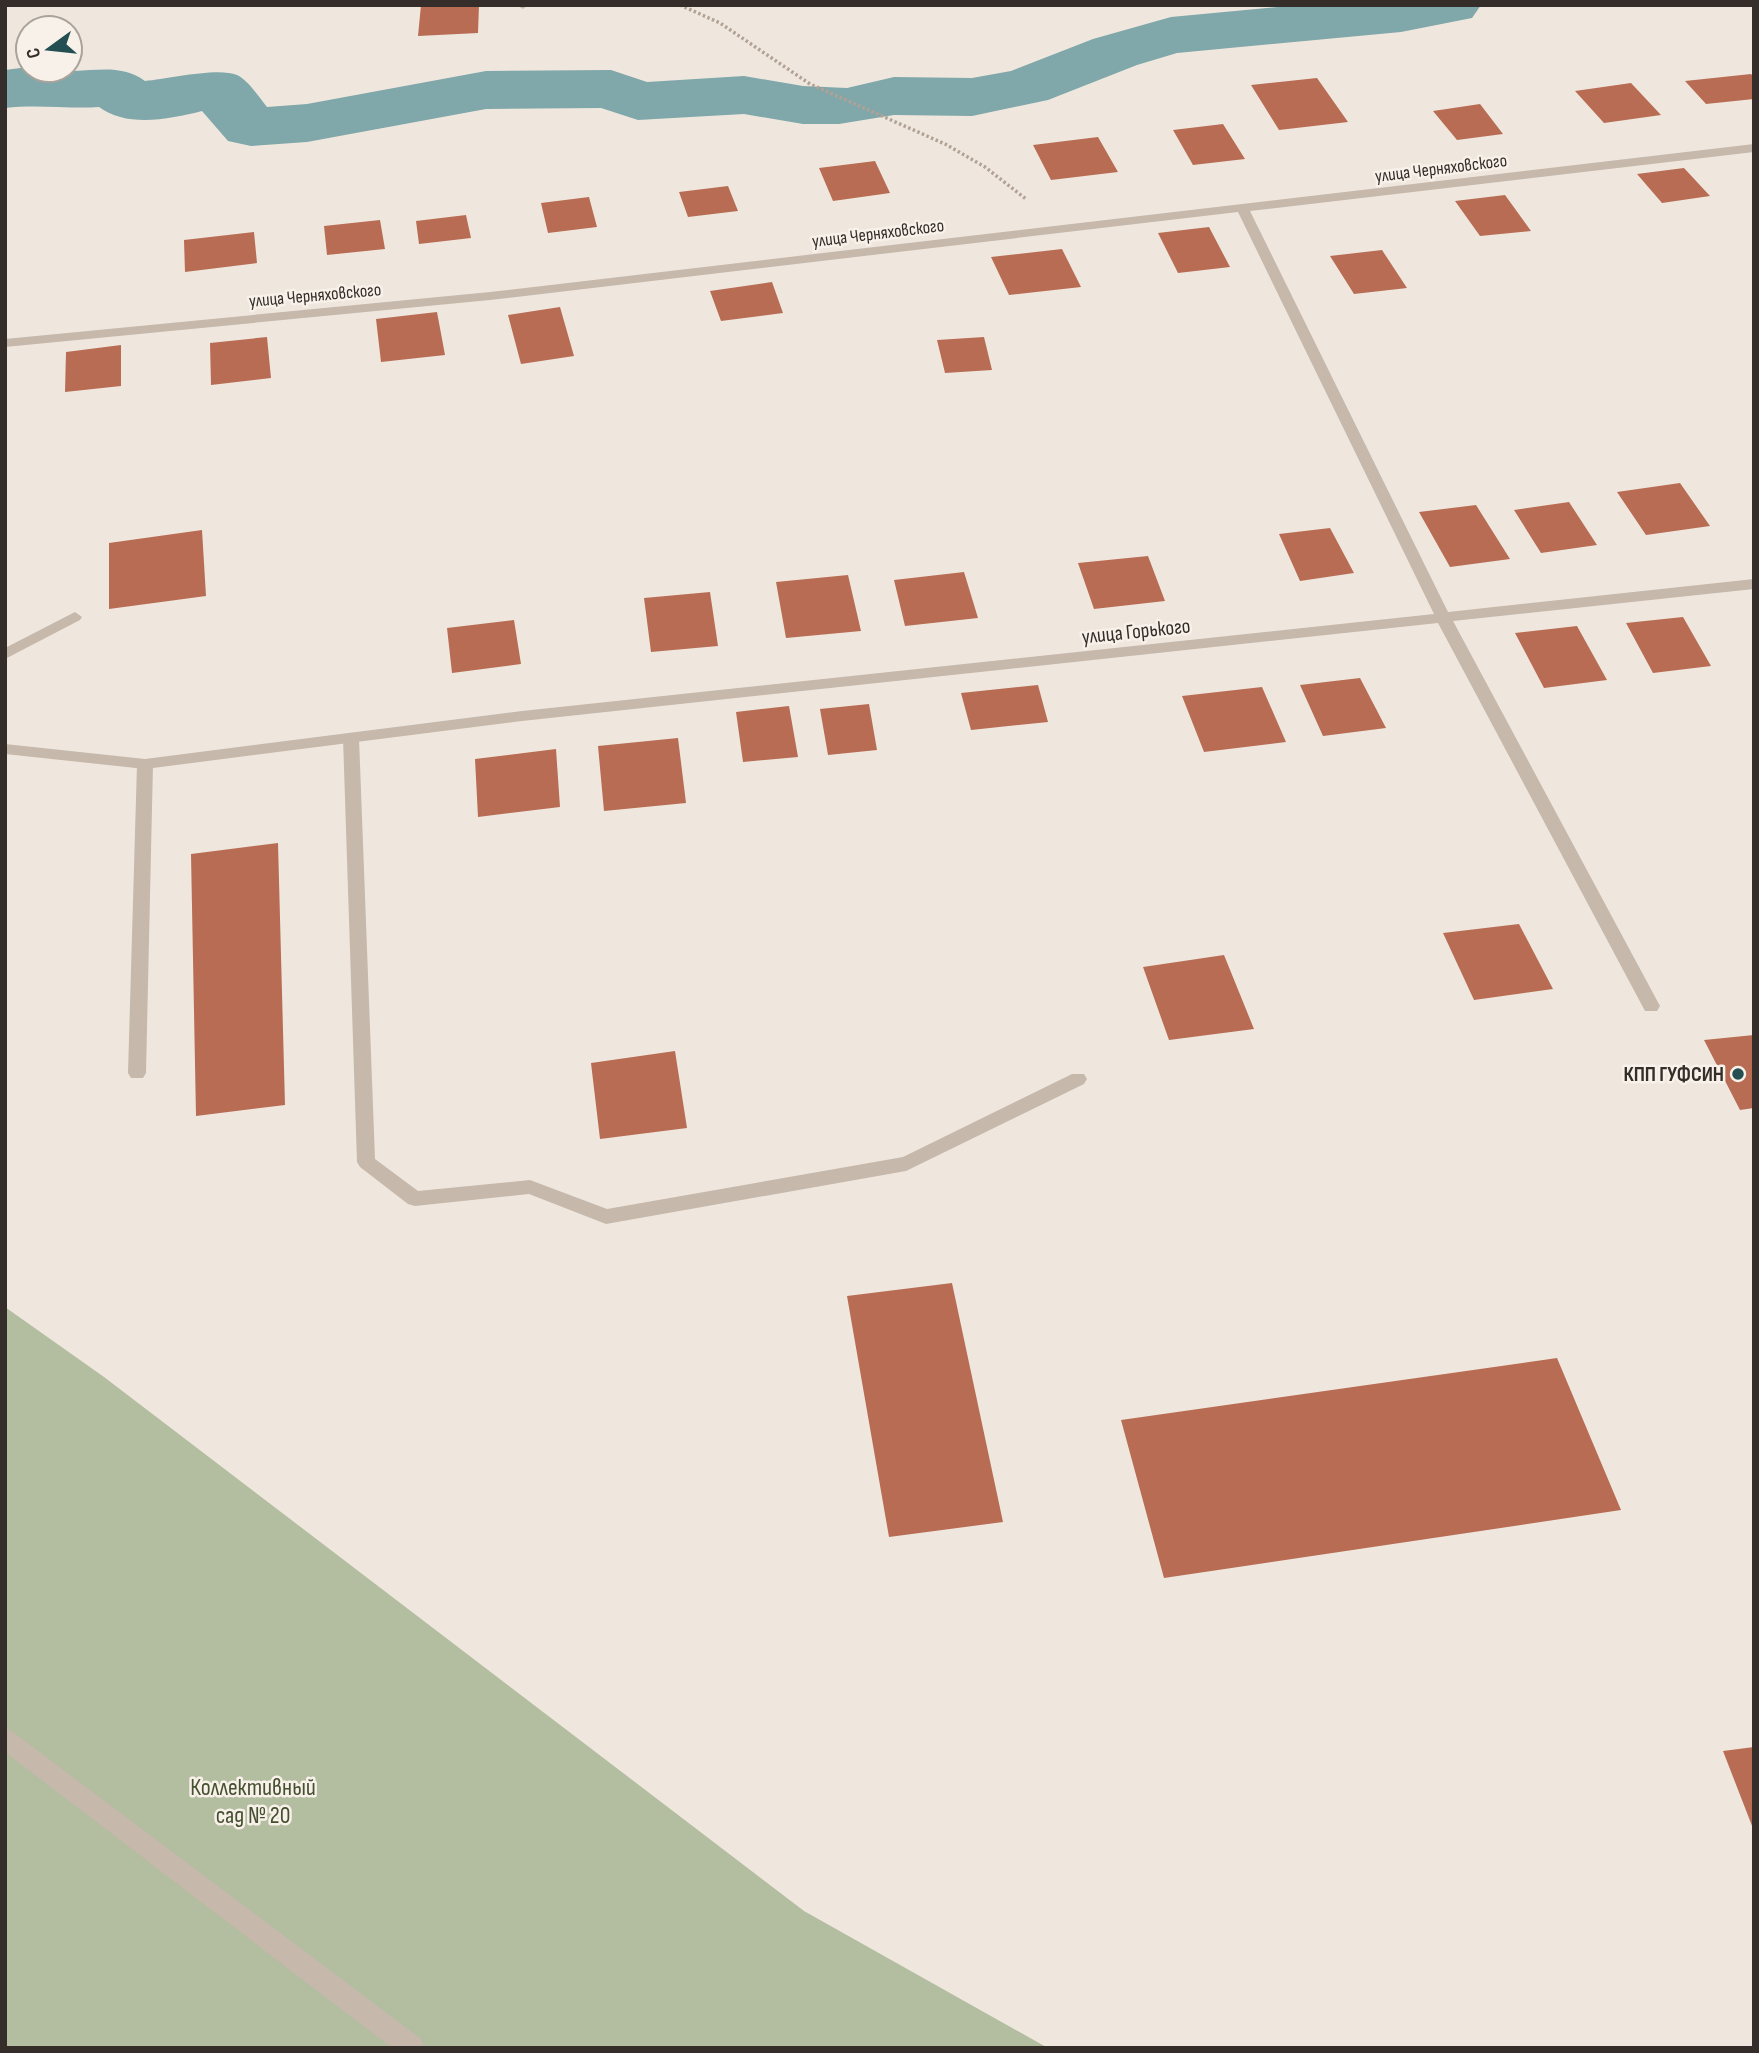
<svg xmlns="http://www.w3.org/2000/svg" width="1759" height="2053" viewBox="0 0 1759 2053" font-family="'Sofia Sans Condensed',sans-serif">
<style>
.green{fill:#b3bd9f}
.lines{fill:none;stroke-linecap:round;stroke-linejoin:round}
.river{fill:#80a7a9;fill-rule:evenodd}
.building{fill:#b86c53}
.path{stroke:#b2a295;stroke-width:3.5;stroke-dasharray:2.5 2.5;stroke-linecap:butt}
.lane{fill:#c6b8ab;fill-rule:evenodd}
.street{fill:#c6b8ab;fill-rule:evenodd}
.poi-dot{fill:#234e52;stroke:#f8f1e9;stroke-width:2.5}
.labels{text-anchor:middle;stroke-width:5;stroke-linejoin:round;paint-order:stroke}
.far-street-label{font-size:18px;fill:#352d29;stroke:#f8f1e9}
.street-label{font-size:21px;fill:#352d29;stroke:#f8f1e9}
.poi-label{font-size:21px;font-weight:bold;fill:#352d29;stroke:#f8f1e9;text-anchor:end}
.near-park-label{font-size:24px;fill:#445030;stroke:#f8f1e9}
</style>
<rect width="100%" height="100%" fill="#efe7de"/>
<path class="green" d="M5 1307 104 1377 804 1911 1048 2048H5Z"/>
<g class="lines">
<path class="river" d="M1298 5H1481L1472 18 1401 32 1177 53 1137 65 1048 100 972 116 894 115 839 124H803L744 114 638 120 601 108 486 109 307 142 251 146 228 141 202 111C170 119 127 128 99 107 68 109 37 104 5 108V70L28 67V70C43 70 59 71 74 71 100 70 123 65 145 81 168 79 218 67 237 75 248 80 259 97 267 107L307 104 486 71 611 70 647 82 744 76 803 86 847 88 894 77 972 78 1011 71 1093 39 1171 17Z"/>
</g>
<path class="building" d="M421 5H479L478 33 418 36Z
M1751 74 1754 77V99L1706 104 1685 81Z
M1317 78 1348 122 1279 130 1251 85Z
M1631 83 1661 115 1604 123 1575 91Z
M1480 104 1503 134 1457 140 1433 111Z
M1223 124 1245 159 1193 165 1173 130Z
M1098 137 1118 172 1051 180 1033 145Z
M875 161 890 193 833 201 819 168Z
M1684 168 1710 196 1662 203 1637 174Z
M728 186 738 211 688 217 679 192Z
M1505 195 1531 231 1480 236 1455 201Z
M589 197 597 227 548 233 541 203Z
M466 215 471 238 419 244 416 221Z
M380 220 385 249 327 255 324 226Z
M1209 227 1230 267 1178 273 1158 233Z
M254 232 257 263 185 272 184 240Z
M1062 249 1081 287 1009 295 991 257Z
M1382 250 1407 288 1354 294 1330 256Z
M772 282 783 313 721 321 710 291Z
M560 307 574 356 521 364 508 315Z
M437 312 445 355 381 362 376 319Z
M267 337 271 378 211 385 210 343Z
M984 337 992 370 945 373 937 340Z
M121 345V386L65 392 66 352Z
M1680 483 1710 526 1646 535 1617 492Z
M1569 502 1597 545 1541 553 1514 510Z
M1476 505 1510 559 1450 567 1419 512Z
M1330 528 1354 573 1300 581 1279 534Z
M202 530 206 596 109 609V543Z
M1148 556 1165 601 1094 609 1078 563Z
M964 572 978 618 905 626 894 580Z
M848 575 861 631 786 638 776 582Z
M710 592 718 646 651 652 644 598Z
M1683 617 1711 666 1653 673 1626 623Z
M514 620 521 664 452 673 447 628Z
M1577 626 1607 680 1544 688 1515 633Z
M1360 678 1386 728 1323 736 1300 685Z
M1038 685 1048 722 971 730 961 693Z
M1262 687 1286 742 1204 752 1182 696Z
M869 704 877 750 828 755 820 709Z
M789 706 798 757 743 762 736 712Z
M678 738 686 803 604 811 598 746Z
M556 749 560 807 478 817 475 759Z
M278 843 285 1105 196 1116 191 854Z
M1519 924 1553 989 1474 1000 1443 933Z
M1224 955 1254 1029 1169 1040 1143 967Z
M1754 1035V1108L1740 1110 1704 1040Z
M675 1051 687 1128 600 1139 591 1063Z
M952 1283 1003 1522 889 1537 847 1296Z
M1557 1358 1621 1510 1164 1578 1121 1420Z
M1754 1747V1831L1723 1751Z"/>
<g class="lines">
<path class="path" d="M680 5 720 23 810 84 945 144 985 167 1026 199"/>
<path class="lane" d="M75 612 82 617 80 620 5 659V648Z
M351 733 359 738 375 1159 418 1191 530 1180 607 1209 903 1157 1072 1074H1084L1087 1079 1084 1084 906 1171 606 1224 529 1194 415 1206 408 1204 360 1167 357 1162 343 738Z
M145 759 153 764 146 1073 143 1078H131L128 1073 137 764Z
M5 1729 13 1732 421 2039 424 2048H392L5 1752Z"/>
<path class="street" d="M528 5 523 9 518 6V5Z
M1754 144V152L1250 211 1448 612 1754 579V589L1453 621 1660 1006 1657 1011H1645L1438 623 522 721 145 769 5 754V744L145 759 522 711 1434 614 1238 212 490 300 5 347V339L490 292Z"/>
</g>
<circle class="poi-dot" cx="1738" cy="1074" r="7"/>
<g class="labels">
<g class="far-street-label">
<text transform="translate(1441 168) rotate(-7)" y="6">улица Черняховского</text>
<text transform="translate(878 233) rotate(-7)" y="6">улица Черняховского</text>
<text transform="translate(315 295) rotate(-5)" y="6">улица Черняховского</text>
</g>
<g class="street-label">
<text transform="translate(1136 631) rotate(-6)" y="7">улица Горького</text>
</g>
<g class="poi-label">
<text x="1724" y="1081">КПП ГУФСИН</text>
</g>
<g class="near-park-label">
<text x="253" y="1795">Коллективный<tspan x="253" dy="28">сад № 20</tspan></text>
</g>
</g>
<rect width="1759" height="2053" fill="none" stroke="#352d29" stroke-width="14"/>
<g transform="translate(49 49) rotate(255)"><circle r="33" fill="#f8f1e9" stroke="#aaa39c" stroke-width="2"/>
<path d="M0-5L12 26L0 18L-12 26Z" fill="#234e52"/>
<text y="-10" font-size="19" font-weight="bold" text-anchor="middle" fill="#352d29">С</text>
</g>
</svg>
